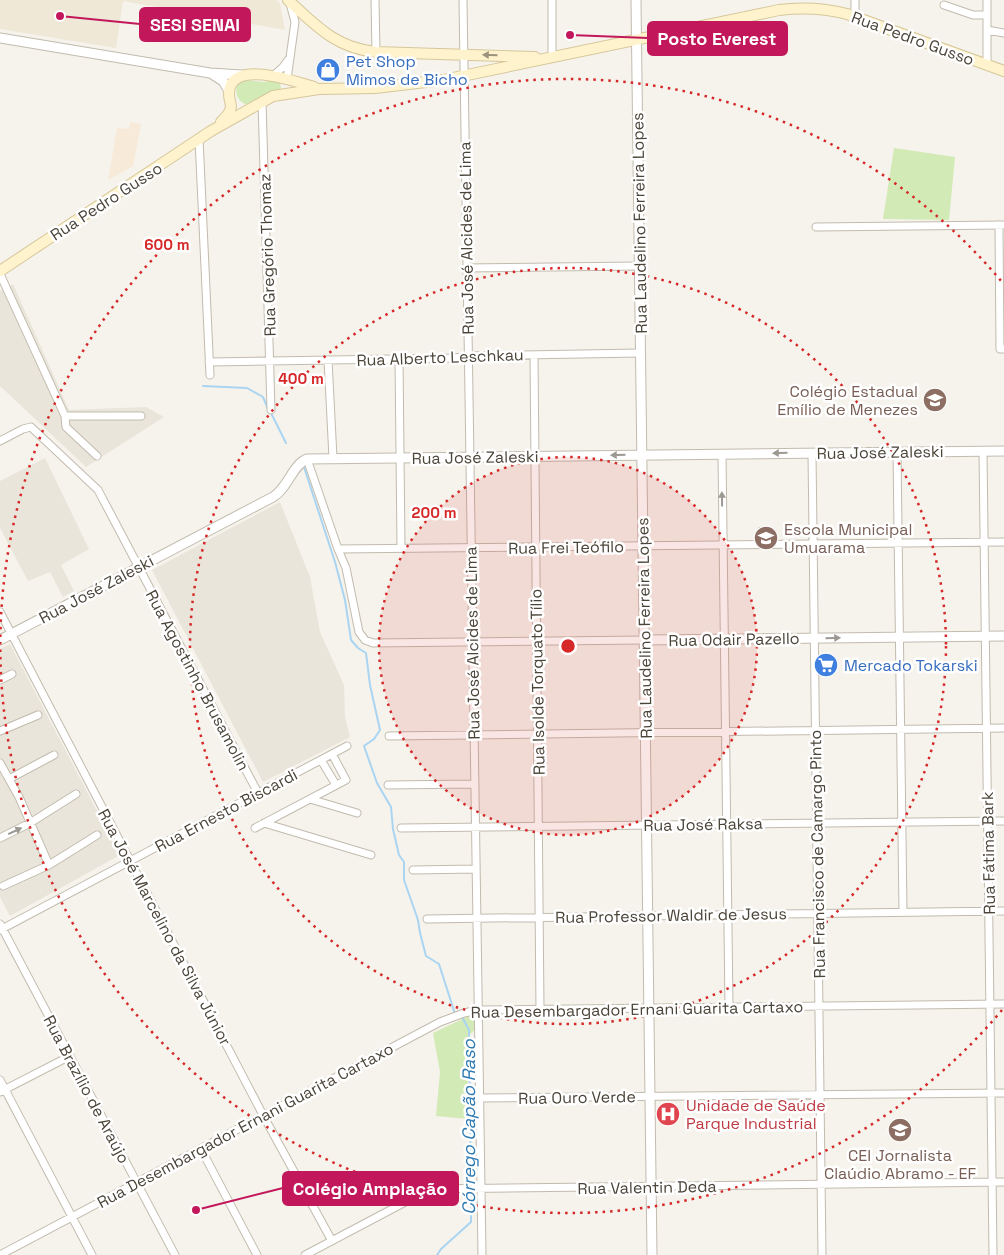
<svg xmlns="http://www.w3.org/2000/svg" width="1004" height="1255" viewBox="0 0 1004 1255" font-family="'Space Grotesk',sans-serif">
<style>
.residential{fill:#eae5da}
.commercial{fill:#f7ead8}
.education{fill:#efe8d6}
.green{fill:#d2eab5}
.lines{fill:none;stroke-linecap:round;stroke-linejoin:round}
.stream{stroke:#a9d4f2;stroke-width:2}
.minor-casing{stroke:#c2bbae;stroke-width:9}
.tertiary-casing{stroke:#c2bbae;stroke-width:11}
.secondary-casing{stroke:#d6c79b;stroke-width:12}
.minor{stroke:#fff;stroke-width:7}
.tertiary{stroke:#fff;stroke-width:9}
.secondary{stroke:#fff3cd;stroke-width:10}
.oneway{fill:#9c937c}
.oneway2{fill:#9c9892}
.ring{fill:none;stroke:#d62828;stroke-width:2.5;stroke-dasharray:2.5 5}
.labels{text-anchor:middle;stroke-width:5;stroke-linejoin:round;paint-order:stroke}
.street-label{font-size:16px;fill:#4b4439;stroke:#fff}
.shop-label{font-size:16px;fill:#366cbe;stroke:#fff;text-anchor:start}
.education-label{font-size:16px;fill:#785e54;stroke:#fff;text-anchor:end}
.health-label{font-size:16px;fill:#be3a42;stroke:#fff;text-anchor:start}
.water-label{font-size:18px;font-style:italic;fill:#2e7ab2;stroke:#fff}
.centre{fill:#d62828;stroke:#fff;stroke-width:2.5}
.ring-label{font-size:15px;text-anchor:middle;font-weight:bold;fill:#d62828;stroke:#fff;stroke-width:5;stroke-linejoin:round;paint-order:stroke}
.leader{fill:none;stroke:#c2185b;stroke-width:2}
.callout-dot{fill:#c2185b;stroke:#fff;stroke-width:2}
.callout{fill:#c2185b;stroke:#c2185b;stroke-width:2}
.callout-label{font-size:18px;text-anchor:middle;font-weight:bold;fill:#fff}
</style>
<rect width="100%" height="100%" fill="#f6f3ec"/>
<path class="residential" d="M13 284 69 410 146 407 164 417 86 467 0 386V291Z
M45 458 89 549 61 565 74 591 63 597 50 572 28 581 0 528V481Z
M280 502 310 577 320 632 344 685 345 717 350 737 263 782 152 570Z
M10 644 120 855 10 916 0 897V649Z"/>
<path class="commercial" d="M130 122 141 124 133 166 108 180 117 128 129 129Z"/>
<path class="education" d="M0 0H277L280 3 285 30 123 1 116 48 0 29Z"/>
<path class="green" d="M243 80 264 82 273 80 280 82 281 88 279 91 248 105C238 102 235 95 237 86Z
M894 148 955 157 949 220 883 219Z
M473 1014 477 1028 469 1035 467 1050 469 1119 436 1116 440 1072 433 1033Z"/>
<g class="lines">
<path class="stream" d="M203 386 247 388 263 397 268 409
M271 413 286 443
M303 464 335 562 345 600 351 640 358 648 366 653 370 685 380 730 374 739 364 746 377 783 391 807 393 829 399 855 404 862V880L418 920 420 933 426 956 439 964 455 1014
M462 1017 469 1030 471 1187
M437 1255 441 1249 471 1222V1192"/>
<g class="minor-casing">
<path id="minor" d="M375 0 376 52
M463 0 482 1255
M552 0V58
M855 0V17
M987 0V65
M944 5 973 15H987
M987 30 1004 33
M274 75 283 67 288 60
M287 79 295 22 290 3
M262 101 271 410
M199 139 210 375
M999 225 1000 349H1004
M816 227 1004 225
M466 268 639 266
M0 274 65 416 66 427 97 456
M534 355 540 1009
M399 359 401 548
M328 360 333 458
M209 362 455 358 468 356 640 353
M65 416H141
M0 441 23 429 31 427 98 490 258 793
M983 451 993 1255
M897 452 903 912
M812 453 822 1255
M722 454 729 1007
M307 459 338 549 346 568 359 632 365 640 373 643 644 640
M338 549 1004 542
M0 612 263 1115 332 1241
M0 680 12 674
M0 731 38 715
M389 736 1004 728
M321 760 336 785
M0 763 19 797 49 865
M9 779 54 755
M388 785 474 784
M310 799 357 813
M264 823 371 855
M255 828 346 780 332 754
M401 828 1004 821
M0 838 30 823 76 794
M413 870 476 869
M3 886 49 865 97 835
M427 919 1004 911
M0 924 175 1255
M0 930 347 746
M0 1080 92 1255
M0 1092 70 1056
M479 1098 1004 1093
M201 1149 257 1255
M0 1255 440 1022 464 1013 478 1010 1004 1004
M305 1255 430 1189 1004 1182"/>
</g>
<g class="tertiary-casing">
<path id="tertiary" d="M636 0 652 1255
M0 38 210 73 242 75
M212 74 223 81 229 91
M0 640 273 497C288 488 293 464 307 459L1004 451
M644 640 1004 636"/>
</g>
<g class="secondary-casing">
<path id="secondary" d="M288 0C316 26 336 48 376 52L535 57
M221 122C240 103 225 105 230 87 239 61 296 82 314 87
M0 271 211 131 273 96 319 89 375 88 443 80 779 10C803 7 824 8 847 14L1004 71"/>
</g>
<use href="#minor" class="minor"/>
<use href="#tertiary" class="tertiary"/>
<use href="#secondary" class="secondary"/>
</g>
<defs><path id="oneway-solid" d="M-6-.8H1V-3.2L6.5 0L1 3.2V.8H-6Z" transform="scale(1.25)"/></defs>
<use class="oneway" href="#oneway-solid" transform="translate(490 55) rotate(-178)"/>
<g class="oneway2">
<use href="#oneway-solid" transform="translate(780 453) rotate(179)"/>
<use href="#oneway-solid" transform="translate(618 455) rotate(179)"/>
<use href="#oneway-solid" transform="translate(722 499) rotate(-91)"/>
<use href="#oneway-solid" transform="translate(833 638) rotate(-1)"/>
<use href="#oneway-solid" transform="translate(15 831) rotate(-25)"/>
</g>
<circle cx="568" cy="646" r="189" fill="#d62828" fill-opacity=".12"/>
<g class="ring">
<circle cx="568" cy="646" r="189"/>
<circle cx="568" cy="646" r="378"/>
<path d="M1002 1010A567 567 0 1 1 1002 282"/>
</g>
<defs>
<g id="shop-disc" transform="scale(1.25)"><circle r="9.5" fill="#3f7fe0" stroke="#fff"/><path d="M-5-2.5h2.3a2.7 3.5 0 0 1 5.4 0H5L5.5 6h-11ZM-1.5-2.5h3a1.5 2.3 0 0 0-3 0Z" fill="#fff"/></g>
<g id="school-disc" transform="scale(1.25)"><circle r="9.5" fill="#8d6e63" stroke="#fff"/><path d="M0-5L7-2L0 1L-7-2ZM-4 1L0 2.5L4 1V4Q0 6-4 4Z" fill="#fff"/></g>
<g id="supermarket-disc" transform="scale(1.25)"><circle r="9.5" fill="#3f7fe0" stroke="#fff"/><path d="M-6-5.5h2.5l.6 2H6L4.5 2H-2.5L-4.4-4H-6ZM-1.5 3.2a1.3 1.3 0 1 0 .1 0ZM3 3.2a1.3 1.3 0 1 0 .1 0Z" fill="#fff"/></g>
<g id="hospital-disc" transform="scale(1.25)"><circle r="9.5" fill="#e0444e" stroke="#fff"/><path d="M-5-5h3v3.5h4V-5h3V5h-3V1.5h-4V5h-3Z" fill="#fff"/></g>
</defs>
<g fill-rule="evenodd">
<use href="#shop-disc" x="328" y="70"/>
<use href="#school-disc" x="935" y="400"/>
<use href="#school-disc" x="766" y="538"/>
<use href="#supermarket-disc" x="826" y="665"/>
<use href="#hospital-disc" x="668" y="1114"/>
<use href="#school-disc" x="900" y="1130"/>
</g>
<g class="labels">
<g class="street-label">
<text transform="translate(913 38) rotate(20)" y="6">Rua Pedro Gusso</text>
<text transform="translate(106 201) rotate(-33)" y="6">Rua Pedro Gusso</text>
<text transform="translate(639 223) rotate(-91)" y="6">Rua Laudelino Ferreira Lopes</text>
<text transform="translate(466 238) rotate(-91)" y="6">Rua José Alcides de Lima</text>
<text transform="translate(267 255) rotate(-92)" y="6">Rua Gregório Thomaz</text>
<text transform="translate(440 357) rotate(-2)" y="6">Rua Alberto Leschkau</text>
<text transform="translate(880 452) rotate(-1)" y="6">Rua José Zaleski</text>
<text transform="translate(475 457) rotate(-1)" y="6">Rua José Zaleski</text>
<text transform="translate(566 547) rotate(-1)" y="6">Rua Frei Teófilo</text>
<text transform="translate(96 589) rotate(-28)" y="6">Rua José Zaleski</text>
<text transform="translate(644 628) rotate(-91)" y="6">Rua Laudelino Ferreira Lopes</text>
<text transform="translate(734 639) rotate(-1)" y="6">Rua Odair Pazello</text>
<text transform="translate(472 643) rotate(-91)" y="6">Rua José Alcides de Lima</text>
<text transform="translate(198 680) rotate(62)" y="6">Rua Agostinho Brusamolin</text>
<text transform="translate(537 682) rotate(-91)" y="6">Rua Isolde Torquato Tílio</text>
<text transform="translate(226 810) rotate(-28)" y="6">Rua Ernesto Biscardi</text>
<text transform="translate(703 824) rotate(-1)" y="6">Rua José Raksa</text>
<text transform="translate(988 853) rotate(-91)" y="6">Rua Fátima Bark</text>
<text transform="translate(817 854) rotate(-91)" y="6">Rua Francisco de Camargo Pinto</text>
<text transform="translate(671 915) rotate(-1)" y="6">Rua Professor Waldir de Jesus</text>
<text transform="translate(165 927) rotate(62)" y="6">Rua José Marcelino da Silva Júnior</text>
<text transform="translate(637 1009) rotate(-1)" y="6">Rua Desembargador Ernani Guarita Cartaxo</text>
<text transform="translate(87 1089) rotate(62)" y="6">Rua Brazílio de Araújo</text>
<text transform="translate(577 1097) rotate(-1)" y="6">Rua Ouro Verde</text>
<text transform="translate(245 1125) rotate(-28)" y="6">Rua Desembargador Ernani Guarita Cartaxo</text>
<text transform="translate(647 1187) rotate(-1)" y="6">Rua Valentin Deda</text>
</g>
<g class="shop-label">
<text x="346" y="67">Pet Shop<tspan x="346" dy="18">Mimos de Bicho</tspan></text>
<text x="844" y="671">Mercado Tokarski</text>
</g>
<g class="education-label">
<text x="918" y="397">Colégio Estadual<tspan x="918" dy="18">Emílio de Menezes</tspan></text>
<text x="784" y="535" text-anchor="start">Escola Municipal<tspan x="784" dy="18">Umuarama</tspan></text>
<text x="900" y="1161" text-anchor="middle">CEI Jornalista<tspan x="900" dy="18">Claúdio Abramo - EF</tspan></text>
</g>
<g class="health-label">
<text x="686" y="1111">Unidade de Saúde<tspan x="686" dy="18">Parque Industrial</tspan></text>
</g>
<g class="water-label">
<text transform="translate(469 1127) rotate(-90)" y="6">Córrego Capão Raso</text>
</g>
</g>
<circle cx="568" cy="646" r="8" class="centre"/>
<g class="ring-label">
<text x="167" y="250">600 m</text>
<text x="301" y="384">400 m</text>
<text x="434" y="518">200 m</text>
</g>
<path class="leader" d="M60 16L140 24M570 35L648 38M196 1210L283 1188"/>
<g class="callout-dot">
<circle cx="60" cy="16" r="5"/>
<circle cx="570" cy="35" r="5"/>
<circle cx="196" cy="1210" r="5"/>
</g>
<g class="callout">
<rect x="140" y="8" width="110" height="33" rx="5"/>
<rect x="648" y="22" width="139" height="33" rx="5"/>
<rect x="283" y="1172" width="175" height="33" rx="5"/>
</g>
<g class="callout-label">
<text x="195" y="31">SESI SENAI</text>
<text x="717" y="45">Posto Everest</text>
<text x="370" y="1195">Colégio Amplação</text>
</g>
</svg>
